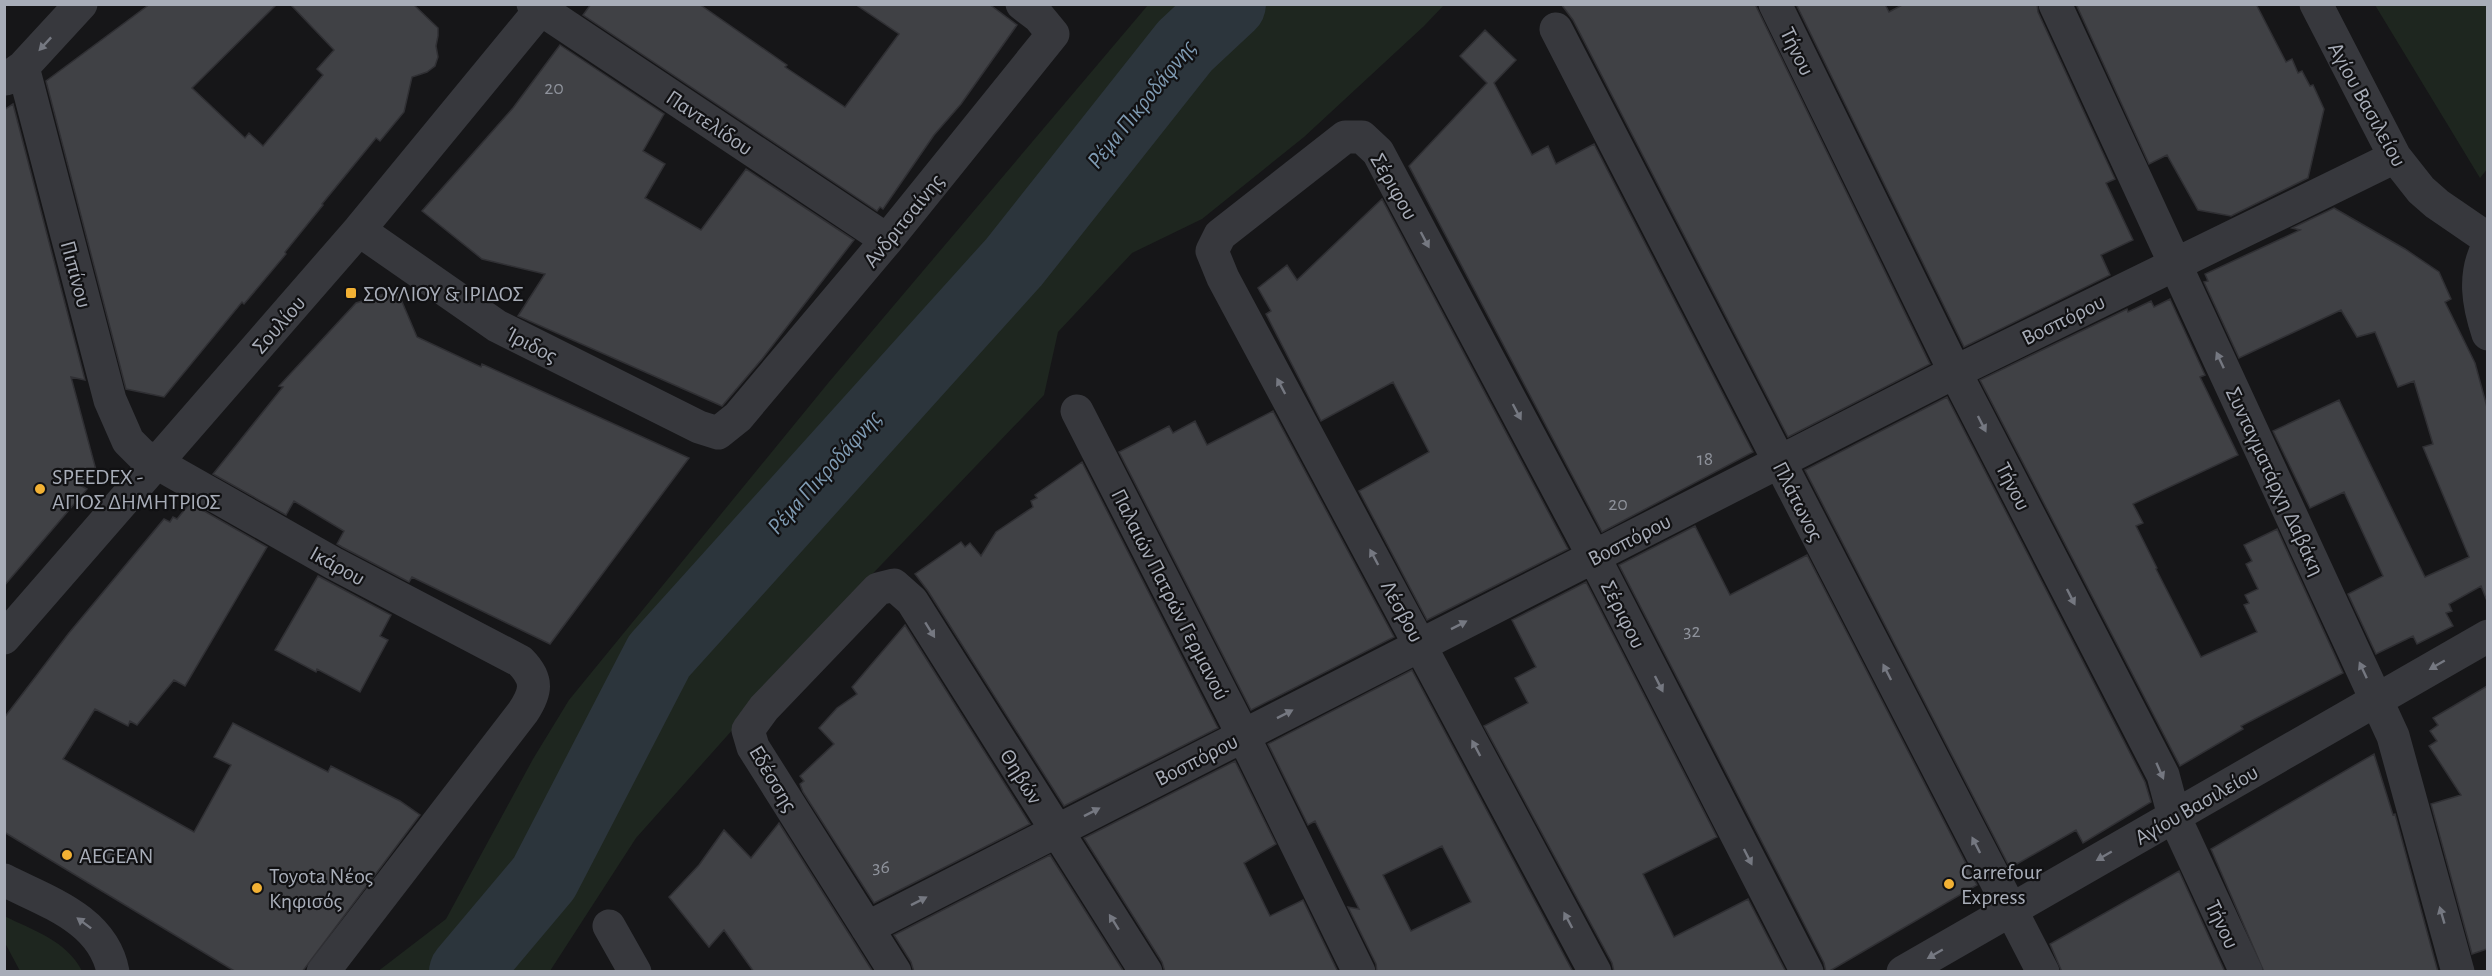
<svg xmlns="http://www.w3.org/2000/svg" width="2492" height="976" viewBox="0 0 2492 976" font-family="'Alegreya Sans',sans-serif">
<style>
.green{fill:#1e261f}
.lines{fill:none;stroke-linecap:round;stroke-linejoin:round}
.river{stroke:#2c353c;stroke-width:72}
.building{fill:#404145;stroke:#303034;stroke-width:1.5;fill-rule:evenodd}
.minor{stroke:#37383d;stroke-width:33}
.oneway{fill:#757881}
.poi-dot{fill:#f2b134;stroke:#111113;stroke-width:2}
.labels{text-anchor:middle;stroke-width:4.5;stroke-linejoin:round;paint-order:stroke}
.number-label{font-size:20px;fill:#8e929b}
.street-label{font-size:22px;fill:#a8adb8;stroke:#111113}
.poi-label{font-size:22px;fill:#a8adb8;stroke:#111113;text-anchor:start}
.water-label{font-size:24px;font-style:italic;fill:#7f9bb3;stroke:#111113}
</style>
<rect width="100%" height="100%" fill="#161618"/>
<path class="green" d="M1148 5H1444L1424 26 1304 137 1202 219 1132 253 1058 332 1044 395 858 589 636 838 550 971 377 972 446 919 533 759 569 700 829 382Z
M2375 5H2487L2488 168 2480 178Z
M4 916C33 930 67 941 82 971H20L5 943Z"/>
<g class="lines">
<path class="river" d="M465 972 544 878 659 656 1014 262 1185 46 1230 4"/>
</g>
<path class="building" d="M150 4H277L192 88 245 138 249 133 263 146 323 75 317 69 334 50 290 4H413L438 28V36L436 46 438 57 435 66 427 72 412 77 404 112 380 141 376 138 322 204 323 205 285 252 286 254 244 304 242 302 164 397 126 389 46 81Z
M591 4H699L787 65 785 67 845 107 899 34 855 4H989L1017 25 961 104 934 135 883 209 880 207 877 211 583 15Z
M1561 4H1755L1930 364 1788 437 1573 20Z
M1796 4H1885L1889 12 1904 4H2037L2038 12 2115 179 2106 183 2133 240 2101 255 2110 275 1964 347Z
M2076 4H2256L2286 62 2292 59 2298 73 2302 71 2310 86 2313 85 2324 109 2308 178 2231 216 2198 210 2167 155 2149 164Z
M1485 30 1516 60 1494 83 1532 155 1548 146 1556 164 1594 144 1753 452 1602 532 1409 166 1487 83 1460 56Z
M560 45 664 114 643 151 665 164 645 198 701 230 746 169 854 240 762 359 722 406 518 316 545 274 482 259 422 211 513 108Z
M13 104 85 380 71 377 96 470 80 485 87 489 4 586V110Z
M1382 199 1568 549 1427 620 1359 491 1429 452 1393 382 1321 421 1266 314 1271 311 1258 288 1287 265 1297 280Z
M2334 208 2405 249 2439 272 2451 299 2445 302 2475 363 2487 407V601L2481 586 2449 604 2452 611 2446 613 2453 626 2417 644 2413 636 2376 654 2348 594 2383 576 2344 492 2310 508 2273 431 2339 400 2425 577 2469 557 2423 447 2433 444 2414 381 2398 387 2375 332 2357 337 2341 310 2239 358 2204 282 2208 281 2205 274 2300 230 2292 228Z
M397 290 417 337 481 367 482 364 689 458 550 644 412 577 409 582 342 547 337 544 344 531 294 501 286 515 213 474 283 387 279 386 356 303Z
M2170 299 2205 375 2200 377 2238 455 2133 504 2143 523 2136 526 2157 568 2156 569 2201 657 2257 632 2244 605 2249 603 2245 595 2258 589 2246 564 2252 561 2244 545 2277 529 2343 673 2241 726 2243 729 2180 766 1980 380 2127 309 2128 312 2151 301 2154 307Z
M1947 397 2145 782 2151 802 2083 843 2076 830 2010 868 1805 470Z
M1273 411 1394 637 1251 710 1119 452 1169 426 1173 433 1195 421 1207 445Z
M1082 462 1218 728 1064 806 928 591 915 574 961 542 965 547 970 543 981 556 996 532 1033 507 1031 501 1037 498 1035 495Z
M190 503 267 547 185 686 174 680 137 725 130 721 128 726 95 709 63 759 194 832 231 765 214 757 233 723 328 772 331 766 400 801 420 815 302 972H236L4 832V718L69 633 164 519 170 522 173 517 177 519Z
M1695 526 1730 595 1807 555 1977 885 1828 972H1826L1824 963 1782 881 1619 565Z
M318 576 391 615 380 636 388 640 360 692 317 669 316 672 275 650Z
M1586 582 1717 837 1643 874 1674 937 1748 899 1786 972H1614L1612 963 1484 726 1528 703 1515 678 1536 667 1512 620Z
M905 625 1030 824 874 903 803 792 800 784 804 781 800 776 834 744 819 728 837 708 857 694 852 687Z
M1412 670 1573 972H1377L1376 964 1348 907 1359 909 1315 821 1308 825 1268 744ZM1442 846 1471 902 1411 931 1383 875Z
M2487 686V949L2472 954 2431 804 2461 795 2429 746 2437 741 2430 731 2438 725 2433 718Z
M2374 754 2393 815 2395 814 2438 972H2264L2211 849Z
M1235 761 1276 844 1244 863 1270 916 1303 900 1338 972H1165L1162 962 1084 838Z
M779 823 851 937 873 972H754L724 930 709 947 669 897 699 865 724 830 751 858Z
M1050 855 1124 972H914L911 962 894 935Z
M2179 871 2225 972H2062L2050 944Z"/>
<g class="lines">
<path class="minor" d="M533 4 887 240
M1775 4 1955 372 2163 775 2174 816 2246 972
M2055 4 2393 736 2458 972
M2316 4 2395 157 2421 190 2437 204 2488 239
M1556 29 2043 972
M23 67 110 400 128 441 141 454 333 563 520 661C539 680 536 692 523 712L323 972
M6 79 23 67 81 4
M359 230 497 326 699 427 718 433 738 417 887 240 1053 34 1039 17 1022 4
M2488 246C2473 275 2478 304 2488 334
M1077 411 1243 735 1359 972
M4 638 359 230 545 4
M4 880C47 902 103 919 113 972
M609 926 635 972
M867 928 1955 372 2395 157
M895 972 753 747 748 730 764 708 878 589 894 585 912 601 1146 972
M1595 972 1223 278 1212 251 1220 235 1345 137H1362L1378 152 1594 557 1807 972
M1903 972 2488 636"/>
</g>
<defs><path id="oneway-solid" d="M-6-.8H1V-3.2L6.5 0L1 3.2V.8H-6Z" transform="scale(1.5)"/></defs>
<g class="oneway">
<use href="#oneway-solid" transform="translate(45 44) rotate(133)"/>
<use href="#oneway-solid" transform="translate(1425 240) rotate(62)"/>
<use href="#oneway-solid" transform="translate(2220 360) rotate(-115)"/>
<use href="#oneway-solid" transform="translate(1281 386) rotate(-118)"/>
<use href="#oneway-solid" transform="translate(1517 412) rotate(62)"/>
<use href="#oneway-solid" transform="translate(1982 424) rotate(63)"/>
<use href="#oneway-solid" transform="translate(1374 557) rotate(-118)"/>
<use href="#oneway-solid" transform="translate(2071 597) rotate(63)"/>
<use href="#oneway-solid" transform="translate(1459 625) rotate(-27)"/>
<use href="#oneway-solid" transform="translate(930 630) rotate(58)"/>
<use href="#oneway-solid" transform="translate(2437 665) rotate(150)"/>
<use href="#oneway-solid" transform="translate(2363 670) rotate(-115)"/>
<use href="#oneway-solid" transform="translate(1887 672) rotate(-117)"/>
<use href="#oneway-solid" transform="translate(1659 684) rotate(63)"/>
<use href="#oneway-solid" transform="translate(1285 714) rotate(-27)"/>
<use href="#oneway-solid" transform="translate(1476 748) rotate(-118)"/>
<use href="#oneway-solid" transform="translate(2160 771) rotate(66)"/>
<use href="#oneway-solid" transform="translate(1092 812) rotate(-27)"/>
<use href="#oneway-solid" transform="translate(1976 845) rotate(-117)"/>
<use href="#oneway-solid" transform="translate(2104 856) rotate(150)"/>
<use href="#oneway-solid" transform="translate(1748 857) rotate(63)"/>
<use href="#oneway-solid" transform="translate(919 901) rotate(-27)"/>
<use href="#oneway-solid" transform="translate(2442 915) rotate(-106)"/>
<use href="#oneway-solid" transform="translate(1568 920) rotate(-118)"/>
<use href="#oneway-solid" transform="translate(1114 922) rotate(-122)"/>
<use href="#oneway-solid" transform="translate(84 923) rotate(-143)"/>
<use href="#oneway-solid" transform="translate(1935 954) rotate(150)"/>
</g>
<g class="poi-dot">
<rect x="345" y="287" width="12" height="12" rx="3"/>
<circle cx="40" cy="489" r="6"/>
<circle cx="67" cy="855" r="6"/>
<circle cx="1949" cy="884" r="6"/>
<circle cx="257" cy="888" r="6"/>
</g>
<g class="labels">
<g class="number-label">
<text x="554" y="94">20</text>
<text x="1705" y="465">18</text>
<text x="1618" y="510">20</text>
<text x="1692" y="637">32</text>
<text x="881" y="873">36</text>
</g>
<g class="street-label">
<text transform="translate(1798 51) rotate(64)" y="8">Τήνου</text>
<text transform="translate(2368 104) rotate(61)" y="8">Αγίου Βασιλείου</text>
<text transform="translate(710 122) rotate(34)" y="8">Παντελίδου</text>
<text transform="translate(1395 186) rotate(60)" y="8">Σέριφου</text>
<text transform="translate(903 220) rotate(-51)" y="8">Ανδριτσαίνης</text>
<text transform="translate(77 274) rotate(75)" y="8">Πιπίνου</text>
<text transform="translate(2063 319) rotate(-26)" y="8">Βοσπόρου</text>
<text transform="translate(278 324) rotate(-49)" y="8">Σουλίου</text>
<text transform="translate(532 344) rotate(27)" y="8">Ίριδος</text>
<text transform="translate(2276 481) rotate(65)" y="8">Συνταγματάρχη Δαβάκη</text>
<text transform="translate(2014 486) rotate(63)" y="8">Τήνου</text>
<text transform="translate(1799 501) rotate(63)" y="8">Πλάτωνος</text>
<text transform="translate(1629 539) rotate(-27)" y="8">Βοσπόρου</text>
<text transform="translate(338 565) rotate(29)" y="8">Ικάρου</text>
<text transform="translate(1171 594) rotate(63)" y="8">Παλαιών Πατρών Γερμανού</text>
<text transform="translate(1403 611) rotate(62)" y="8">Λέσβου</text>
<text transform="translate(1624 614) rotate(63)" y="8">Σέριφου</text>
<text transform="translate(1196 759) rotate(-27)" y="8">Βοσπόρου</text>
<text transform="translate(1022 776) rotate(58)" y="8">Θηβών</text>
<text transform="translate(774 778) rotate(59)" y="8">Εδέσσης</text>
<text transform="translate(2196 804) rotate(-30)" y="8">Αγίου Βασιλείου</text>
<text transform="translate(2223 924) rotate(65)" y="8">Τήνου</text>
</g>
<g class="poi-label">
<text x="363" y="301">ΣΟΥΛΙΟΥ &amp; ΙΡΙΔΟΣ</text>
<text x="52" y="484">SPEEDEX -<tspan x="52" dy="25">ΑΓΙΟΣ ΔΗΜΗΤΡΙΟΣ</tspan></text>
<text x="79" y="863">AEGEAN</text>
<text x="1961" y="879">Carrefour<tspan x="1961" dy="25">Express</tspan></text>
<text x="269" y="883">Toyota Νέος<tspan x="269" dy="25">Κηφισός</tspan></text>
</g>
<g class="water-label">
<text transform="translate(1141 104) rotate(-51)" y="8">Ρέμα Πικροδάφνης</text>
<text transform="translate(824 472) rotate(-48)" y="8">Ρέμα Πικροδάφνης</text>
</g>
</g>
<rect width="2492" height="976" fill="none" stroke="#a8adb8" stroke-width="12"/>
</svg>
